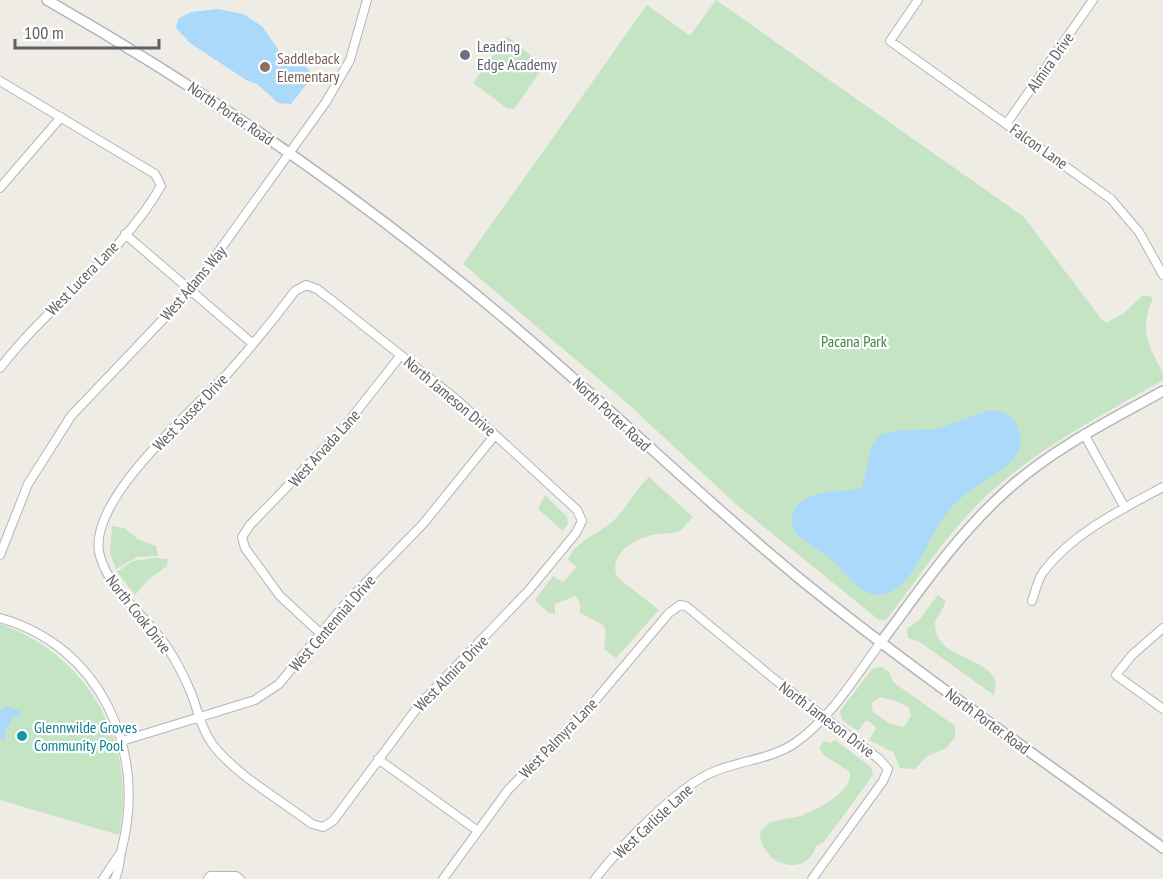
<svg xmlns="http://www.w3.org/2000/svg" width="1163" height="879" viewBox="0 0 1163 879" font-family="'PT Sans Narrow',sans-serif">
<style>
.green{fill:#c4e4c3;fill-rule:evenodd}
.water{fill:#aad9fa}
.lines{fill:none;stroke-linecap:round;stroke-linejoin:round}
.minor-casing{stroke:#b2b5b9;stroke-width:10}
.tertiary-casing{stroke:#b2b5b9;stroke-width:12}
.minor{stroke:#fff;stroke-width:8}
.tertiary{stroke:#fff;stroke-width:9}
.worship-dot{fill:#6b7280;stroke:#fff;stroke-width:2}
.education-dot{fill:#8d6e63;stroke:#fff;stroke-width:2}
.culture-dot{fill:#0f9aa8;stroke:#fff;stroke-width:2}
.labels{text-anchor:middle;stroke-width:4.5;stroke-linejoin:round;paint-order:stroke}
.worship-label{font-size:16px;fill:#5b616d;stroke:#fff;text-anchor:start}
.education-label{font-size:16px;fill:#785e54;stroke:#fff;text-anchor:start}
.street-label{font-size:16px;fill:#5d6165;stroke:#fff}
.park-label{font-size:16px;fill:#3b853d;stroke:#fff}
.culture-label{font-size:16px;fill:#0d838f;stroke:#fff;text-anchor:start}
</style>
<rect width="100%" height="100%" fill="#eeece5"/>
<path class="green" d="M716 0 1024 217 1102 320 1106 323 1124 313 1143 295 1153 297C1144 320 1143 335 1155 358 1159 365 1163 371 1163 380 1100 416 1037 448 984 498 947 534 918 578 887 619L879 620 737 505 628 404 463 264 647 5 690 36Z
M507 36 544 66 514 109H508L473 83Z
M649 477 693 517 680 531C671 534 661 533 652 535 634 539 606 556 618 578L659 610 616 658 604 649 606 631 603 625 580 613V603L575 596 555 604V614L549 613 535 600 553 576 563 582 577 567 568 560C573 543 600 533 613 521 627 508 635 490 649 477Z
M545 495 567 517 568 524 563 531 538 509Z
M112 526 124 528 138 539 156 546 158 556 137 557 116 569 110 553Z
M156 558 168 559 167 566 149 579 135 595 117 572 133 561Z
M938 595 946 602 935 622C933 660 988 654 996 683L994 695 920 642 908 638 907 629 919 620Z
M0 624C88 654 138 744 119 835L0 800Z
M882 667 889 672 893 682 955 726V737L946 748 927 756 915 769 900 768 893 752 869 740 876 728 869 721H865L858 731 842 720 840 711 873 668ZM880 697 899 702 909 708 911 716 904 727 890 724 873 712 871 703Z
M835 740 871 767 873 775 824 842 816 846C807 879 760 866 760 832 771 816 788 821 803 815 819 808 852 793 850 772L825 756 819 748 824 741 831 743Z"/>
<path class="water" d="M218 9 243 14 262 26 280 52 309 69 310 80 291 104 278 103 257 84 246 80 190 43 176 28 178 19 191 12Z
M990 410C1001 411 1012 415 1017 425 1033 460 993 473 972 489 963 496 953 505 946 514 928 536 913 590 883 594 878 595 873 595 869 593 855 588 846 573 835 563 823 551 806 545 795 532 791 524 791 517 795 509 810 486 840 494 862 488L872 445 880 435 894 431 937 429Z
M6 706 22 712 19 718 14 716 4 734 6 736 4 740 0 738V711Z"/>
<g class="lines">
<g class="minor-casing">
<path id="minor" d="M918 0 890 41 1111 199 1139 232 1163 275
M0 81 155 174 161 186C121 256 49 304 0 368
M1007 123 1093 0
M0 188 61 117
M125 234 253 344
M306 285 317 289 334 302 457 400 577 510 582 521 576 533 529 590 420 704 333 821 323 827 312 824C282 801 236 775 213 745 202 730 198 712 192 695 185 678 177 662 167 647 146 615 111 594 100 556 84 502 195 409 229 372 252 346 274 319 295 291Z
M1084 434 1125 508
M0 555 28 484 71 416 191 290 326 102 350 60 367 0
M1032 601C1035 592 1038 578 1044 571 1073 533 1122 509 1163 487
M0 618C101 646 147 751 122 848 119 859 120 868 115 879
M1163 628 1132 655 1116 675 1163 709
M320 633 280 596 245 548 242 537 250 525 341 431 401 355
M122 741 255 700 279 684 346 603 423 524 495 435
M378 759 478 831
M103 879 121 852
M208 879 210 876H236L240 879
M443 879 508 790 593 703 669 613 680 605 686 606 773 678 879 759 888 769 883 781 812 879
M595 879C620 847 677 787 713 772 740 760 770 760 795 743 831 718 855 677 881 642"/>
</g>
<g class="tertiary-casing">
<path id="tertiary" d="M47 0C208 92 362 198 504 318 605 403 698 495 800 579 917 674 1042 759 1163 848
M881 642C920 590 957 535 1006 491 1052 449 1109 421 1163 391"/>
</g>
<use href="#minor" class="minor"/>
<use href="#tertiary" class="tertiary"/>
</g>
<circle class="worship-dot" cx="465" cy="55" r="6"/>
<circle class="education-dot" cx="265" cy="67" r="6"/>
<circle class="culture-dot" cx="22" cy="736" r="6"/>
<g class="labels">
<g class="worship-label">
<text x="477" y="52">Leading<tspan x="477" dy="18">Edge Academy</tspan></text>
</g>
<g class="education-label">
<text x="277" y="64">Saddleback<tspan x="277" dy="18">Elementary</tspan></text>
</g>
<g class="street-label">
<text transform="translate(1050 62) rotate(-55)" y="6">Almira Drive</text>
<text transform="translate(231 113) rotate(34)" y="6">North Porter Road</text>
<text transform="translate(1039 146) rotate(35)" y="6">Falcon Lane</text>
<text transform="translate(82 278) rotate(-46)" y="6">West Lucera Lane</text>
<text transform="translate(193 283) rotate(-50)" y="6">West Adams Way</text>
<text transform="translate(450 396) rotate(40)" y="6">North Jameson Drive</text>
<text transform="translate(190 412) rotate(-46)" y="6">West Sussex Drive</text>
<text transform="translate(612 414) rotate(43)" y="6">North Porter Road</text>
<text transform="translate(324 448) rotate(-48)" y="6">West Arvada Lane</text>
<text transform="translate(139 614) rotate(52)" y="6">North Cook Drive</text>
<text transform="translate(332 623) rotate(-49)" y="6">West Centennial Drive</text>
<text transform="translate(451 673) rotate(-46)" y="6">West Almira Drive</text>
<text transform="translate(827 719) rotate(37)" y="6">North Jameson Drive</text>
<text transform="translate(988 721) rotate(36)" y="6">North Porter Road</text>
<text transform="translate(558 738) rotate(-46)" y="6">West Palmyra Lane</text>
<text transform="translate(653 821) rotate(-43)" y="6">West Carlisle Lane</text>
</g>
<g class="park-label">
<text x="854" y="347">Pacana Park</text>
</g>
<g class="culture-label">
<text x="34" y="733">Glennwilde Groves<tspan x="34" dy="18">Community Pool</tspan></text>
</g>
</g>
<path d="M15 39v9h144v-9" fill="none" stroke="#5d6165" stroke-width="3"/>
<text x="24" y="39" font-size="18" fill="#5d6165" stroke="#ffffff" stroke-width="4.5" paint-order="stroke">100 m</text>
</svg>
